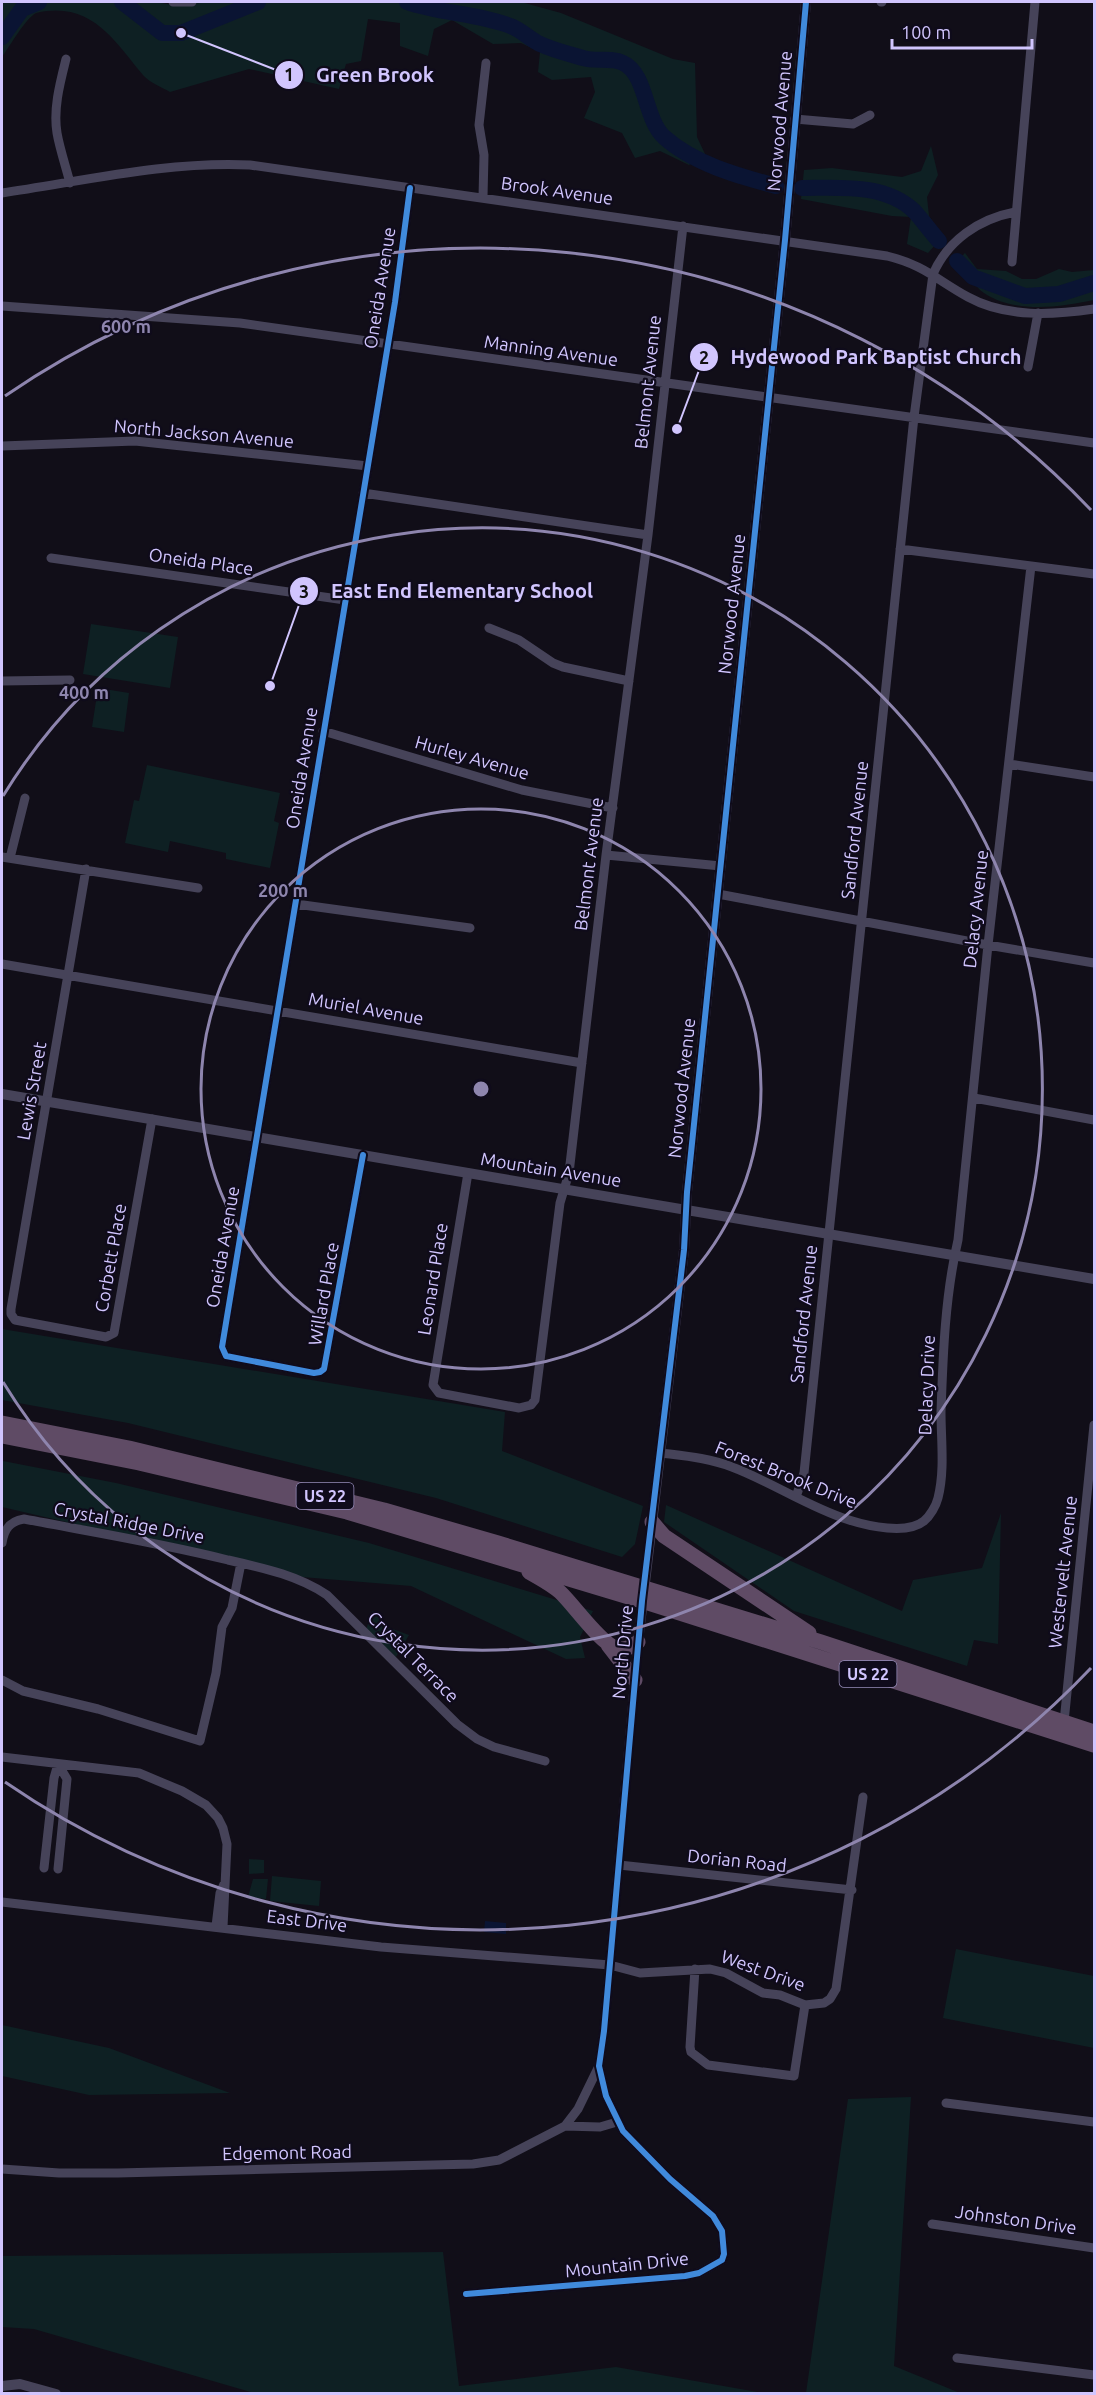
<svg xmlns="http://www.w3.org/2000/svg" width="1096" height="2395" viewBox="0 0 1096 2395" font-family="Ubuntu,sans-serif">
<style>
.green{fill:#0e2023}
.water{fill:#0a1433}
.lines{fill:none;stroke-linecap:round;stroke-linejoin:round}
.river{stroke:#0a1433;stroke-width:16}
.minor{stroke:#464359;stroke-width:9}
.tertiary{stroke:#464359;stroke-width:10}
.trunk{stroke:#5f4b65;stroke-width:15}
.cycleway-casing{stroke:#0f0b1b;stroke-width:10}
.cycleway{stroke:#408adc;stroke-width:6}
.ring{fill:none;stroke:#8e85ae;stroke-width:3}
.labels{text-anchor:middle;stroke-width:4.5;stroke-linejoin:round;paint-order:stroke}
.shield{fill:#0f0b1b;stroke:#978dba;stroke-width:1.5}
.shield-label{font-size:16px;font-weight:bold;fill:#d1c5fe}
.street-label{font-size:18px;fill:#d1c5fe;stroke:#0f0b1b}
.centre{fill:#8e85ae;stroke:#0f0b1b;stroke-width:3}
.ring-label{font-size:18px;text-anchor:middle;font-weight:bold;fill:#8e85ae;stroke:#0f0b1b;stroke-width:4.5;stroke-linejoin:round;paint-order:stroke}
.leader{fill:none;stroke:#d1c5fe;stroke-width:2}
.callout-dot{fill:#d1c5fe;stroke:#0f0b1b;stroke-width:2}
.mark-label{font-size:18px;text-anchor:middle;font-weight:bold;fill:#111}
.callout-label{font-size:20px;text-anchor:middle;font-weight:bold;fill:#d1c5fe;stroke:#0f0b1b;stroke-width:4.5;stroke-linejoin:round;paint-order:stroke}
</style>
<rect width="100%" height="100%" fill="#110e18"/>
<path class="green" d="M2 2H156L173 5 212 2H521L561 13 673 59 695 63 697 137 705 154 689 165 660 151 635 158 622 133 584 118 595 92 591 77 552 80 538 72 540 52 521 43 493 44 452 20 434 29 428 56 400 46V23L368 19 361 61 346 64 339 89 249 69 170 92C161 87 149 82 143 75 115 42 92 0 36 13 25 19 10 46 2 57Z
M931 146 938 175 927 197 929 216 943 236 928 253 907 244 911 217 892 216 801 199 804 170 832 168 902 177 921 171Z
M965 253 977 269 1006 271 1022 279H1036L1059 269 1072 272 1094 270V300C1060 307 1015 314 984 293 974 287 966 269 959 259Z
M91 624 178 637 170 688 83 674Z
M98 688 129 693 124 732 92 727Z
M147 765 280 793 274 821 279 823 270 868 226 859V853L170 841 168 852 125 843 134 800 139 801Z
M2 1329 505 1412 502 1451 643 1506 635 1544 622 1557 436 1498 128 1423 2 1400Z
M3 1461 116 1483 369 1543 593 1611 580 1637 585 1658 566 1659 411 1586 302 1577 2 1507Z
M666 1505 902 1611 913 1580 982 1568 1001 1513 998 1644 974 1640 967 1666 794 1611 664 1522Z
M372 1611 382 1614 379 1624 409 1635 396 1657 366 1630Z
M249 1859 264 1860V1873L249 1874Z
M272 1876 321 1881 319 1906 270 1901Z
M253 1879H268L266 1899 248 1897Z
M956 1949 1094 1976V2048L943 2018Z
M2 2025 109 2048 230 2093 89 2095 2 2076Z
M911 2097 894 2366 960 2393H806L848 2099Z
M443 2252 459 2386 616 2367 763 2393H254L34 2329 2 2327V2256Z"/>
<path class="water" d="M485 1921 506 1923V1934L484 1932Z"/>
<g class="lines">
<path class="river" d="M122 2 162 33H181L258 2
M407 2C441 14 478 13 513 27 522 31 530 39 540 44 553 50 569 54 583 58 595 62 612 57 623 63 647 74 644 118 664 137 694 164 739 176 776 186
M2 37 22 9 39 2
M802 188C839 188 886 183 915 212 923 221 931 232 939 241
M957 261 973 277 1025 296 1059 294 1094 283"/>
<path class="minor" d="M173 2H192
M881 2H882
M66 59C60 83 53 109 57 133 60 150 66 167 70 183
M795 119 853 124 870 115
M2 193C84 181 167 161 250 165L887 256C924 265 937 280 968 297 1006 318 1053 315 1094 309
M483 197 484 155 479 125 486 63
M1012 262 1035 2
M2 306 240 323 1094 443
M1028 367 1038 313
M2 446 135 441 368 466
M363 493 648 535
M900 549 1094 574
M51 558 345 600
M489 628 519 640 553 663 563 667 629 681
M2 681 70 680
M323 731 522 790 613 808
M1009 764 1094 777
M606 855 721 866
M2 857 198 888
M10 858 25 798
M86 869 11 1309V1314L15 1320 106 1337 114 1333 152 1119
M718 894 988 945 1094 963
M296 904 470 928
M2 964 582 1063
M974 1098 1094 1120
M363 1155 324 1369 320 1372 314 1373 226 1356 222 1347 395 302 410 188
M468 1173 433 1385 439 1393 519 1408 531 1405 535 1400 560 1203 569 1173 606 855 648 535 683 226
M661 1453C685 1456 709 1458 732 1467 772 1482 808 1507 849 1520 868 1526 907 1535 924 1521 930 1516 936 1506 938 1498 945 1470 941 1440 941 1412 943 1354 945 1296 958 1240L988 945 1031 566
M796 1497 804 1473 914 417 933 274C948 240 979 219 1015 212
M2 1543C4 1529 10 1521 24 1519 92 1532 161 1543 228 1560 263 1568 297 1575 327 1595L457 1724 477 1739 494 1747 545 1761
M2 1680 23 1691 98 1709 200 1741 216 1673 222 1627 232 1608 241 1563
M1064 1722 1094 1425
M2 1757 139 1773 182 1791 206 1805 218 1818 223 1828 227 1844 223 1927
M58 1764 67 1779 58 1869
M619 1865 852 1890
M44 1868 54 1778 58 1764
M2 1902 381 1947 610 1965 640 1973 710 1969 726 1973 763 1993 780 1995 805 2005 824 2003 830 1999 836 1989 863 1797
M216 1926 220 1893 224 1884
M695 1969 690 2047 691 2052 708 2065 794 2076 805 2005
M599 2066 578 2109 565 2126 600 2127 617 2122
M946 2103 1094 2122
M2 2169 59 2173H118L473 2164 499 2160 565 2126
M932 2224 1094 2248
M466 2294 685 2276 699 2273 722 2260 724 2254 722 2231 713 2216 670 2179 623 2131 606 2096 599 2066 604 2031 638 1642
M957 2358 1094 2375"/>
<path class="tertiary" d="M2 1094 1094 1279
M638 1642 684 1250 687 1192 785 240 806 2
M2 2386 20 2384 56 2394"/>
<path class="trunk" d="M2 1423 129 1448 384 1510 498 1543 821 1642 1094 1732
M2 1436 139 1463 347 1512 642 1601 1094 1745
M652 1522 664 1536 809 1633
M529 1572C539 1578 551 1584 560 1592 574 1605 600 1643 616 1648 625 1651 632 1646 638 1642
M608 1645 635 1680"/>
<g class="cycleway-casing">
<path id="cycleway" d="M363 1155 324 1369 320 1372 314 1373 226 1356 222 1347 395 302 410 188
M466 2294 685 2276 699 2273 722 2260 724 2254 722 2231 713 2216 670 2179 623 2131 606 2096 599 2066 604 2031 642 1601 684 1250 687 1192 785 240 806 2"/>
</g>
<use href="#cycleway" class="cycleway"/>
</g>
<g class="ring">
<circle cx="481" cy="1089" r="280"/>
<path d="M3 796A561 561 0 1 1 3 1382"/>
<path d="M1091 1668A841 841 0 0 1 5 1782M5 396A841 841 0 0 1 1091 510"/>
</g>
<g class="labels">
<g class="shield">
<rect x="296.5" y="1483" width="57" height="26" rx="4.5"/>
<rect x="839.5" y="1661" width="57" height="26" rx="4.5"/>
</g>
<g class="shield-label">
<text x="325" y="1502">US 22</text>
<text x="868" y="1680">US 22</text>
</g>
<g class="street-label">
<text transform="translate(780 121) rotate(-85)" y="6">Norwood Avenue</text>
<text transform="translate(557 191) rotate(8)" y="6">Brook Avenue</text>
<text transform="translate(380 288) rotate(-81)" y="6">Oneida Avenue</text>
<text transform="translate(551 351) rotate(8)" y="6">Manning Avenue</text>
<text transform="translate(648 382) rotate(-84)" y="6">Belmont Avenue</text>
<text transform="translate(204 434) rotate(5)" y="6">North Jackson Avenue</text>
<text transform="translate(201 562) rotate(8)" y="6">Oneida Place</text>
<text transform="translate(732 604) rotate(-84)" y="6">Norwood Avenue</text>
<text transform="translate(472 758) rotate(16)" y="6">Hurley Avenue</text>
<text transform="translate(302 768) rotate(-81)" y="6">Oneida Avenue</text>
<text transform="translate(855 830) rotate(-84)" y="6">Sandford Avenue</text>
<text transform="translate(589 864) rotate(-83)" y="6">Belmont Avenue</text>
<text transform="translate(976 909) rotate(-84)" y="6">Delacy Avenue</text>
<text transform="translate(366 1009) rotate(10)" y="6">Muriel Avenue</text>
<text transform="translate(682 1088) rotate(-84)" y="6">Norwood Avenue</text>
<text transform="translate(32 1091) rotate(-80)" y="6">Lewis Street</text>
<text transform="translate(551 1170) rotate(9)" y="6">Mountain Avenue</text>
<text transform="translate(223 1247) rotate(-80)" y="6">Oneida Avenue</text>
<text transform="translate(111 1258) rotate(-80)" y="6">Corbett Place</text>
<text transform="translate(433 1279) rotate(-81)" y="6">Leonard Place</text>
<text transform="translate(324 1294) rotate(-80)" y="6">Willard Place</text>
<text transform="translate(804 1314) rotate(-84)" y="6">Sandford Avenue</text>
<text transform="translate(927 1385) rotate(-88)" y="6">Delacy Drive</text>
<text transform="translate(786 1475) rotate(22)" y="6">Forest Brook Drive</text>
<text transform="translate(129 1523) rotate(11)" y="6">Crystal Ridge Drive</text>
<text transform="translate(1063 1572) rotate(-84)" y="6">Westervelt Avenue</text>
<text transform="translate(623 1652) rotate(-85)" y="6">North Drive</text>
<text transform="translate(413 1657) rotate(45)" y="6">Crystal Terrace</text>
<text transform="translate(737 1861) rotate(6)" y="6">Dorian Road</text>
<text transform="translate(307 1921) rotate(7)" y="6">East Drive</text>
<text transform="translate(763 1971) rotate(20)" y="6">West Drive</text>
<text transform="translate(287 2153) rotate(-1)" y="6">Edgemont Road</text>
<text transform="translate(1016 2220) rotate(8)" y="6">Johnston Drive</text>
<text transform="translate(627 2265) rotate(-6)" y="6">Mountain Drive</text>
</g>
</g>
<circle cx="481" cy="1089" r="9" class="centre"/>
<g class="ring-label">
<text x="126" y="333">600 m</text>
<text x="84" y="699">400 m</text>
<text x="283" y="897">200 m</text>
</g>
<path class="leader" d="M181 33L289 75M677 429L704 357M270 686L304 591"/>
<g class="callout-dot">
<circle cx="181" cy="33" r="6"/>
<circle cx="677" cy="429" r="6"/>
<circle cx="270" cy="686" r="6"/>
<circle cx="289" cy="75" r="15"/>
<circle cx="704" cy="357" r="15"/>
<circle cx="304" cy="591" r="15"/>
</g>
<g class="mark-label">
<text x="289" y="81">1</text>
<text x="704" y="364">2</text>
<text x="304" y="598">3</text>
</g>
<g class="callout-label">
<text x="375" y="82">Green Brook</text>
<text x="876" y="364">Hydewood Park Baptist Church</text>
<text x="462" y="598">East End Elementary School</text>
</g>
<rect width="1096" height="2395" fill="none" stroke="#d1c5fe" stroke-width="6"/>
<path d="M892 39v9h140v-9" fill="none" stroke="#d1c5fe" stroke-width="3"/>
<text x="901" y="39" font-size="18" fill="#d1c5fe" stroke="#0f0b1b" stroke-width="4.5" paint-order="stroke">100 m</text>
</svg>
